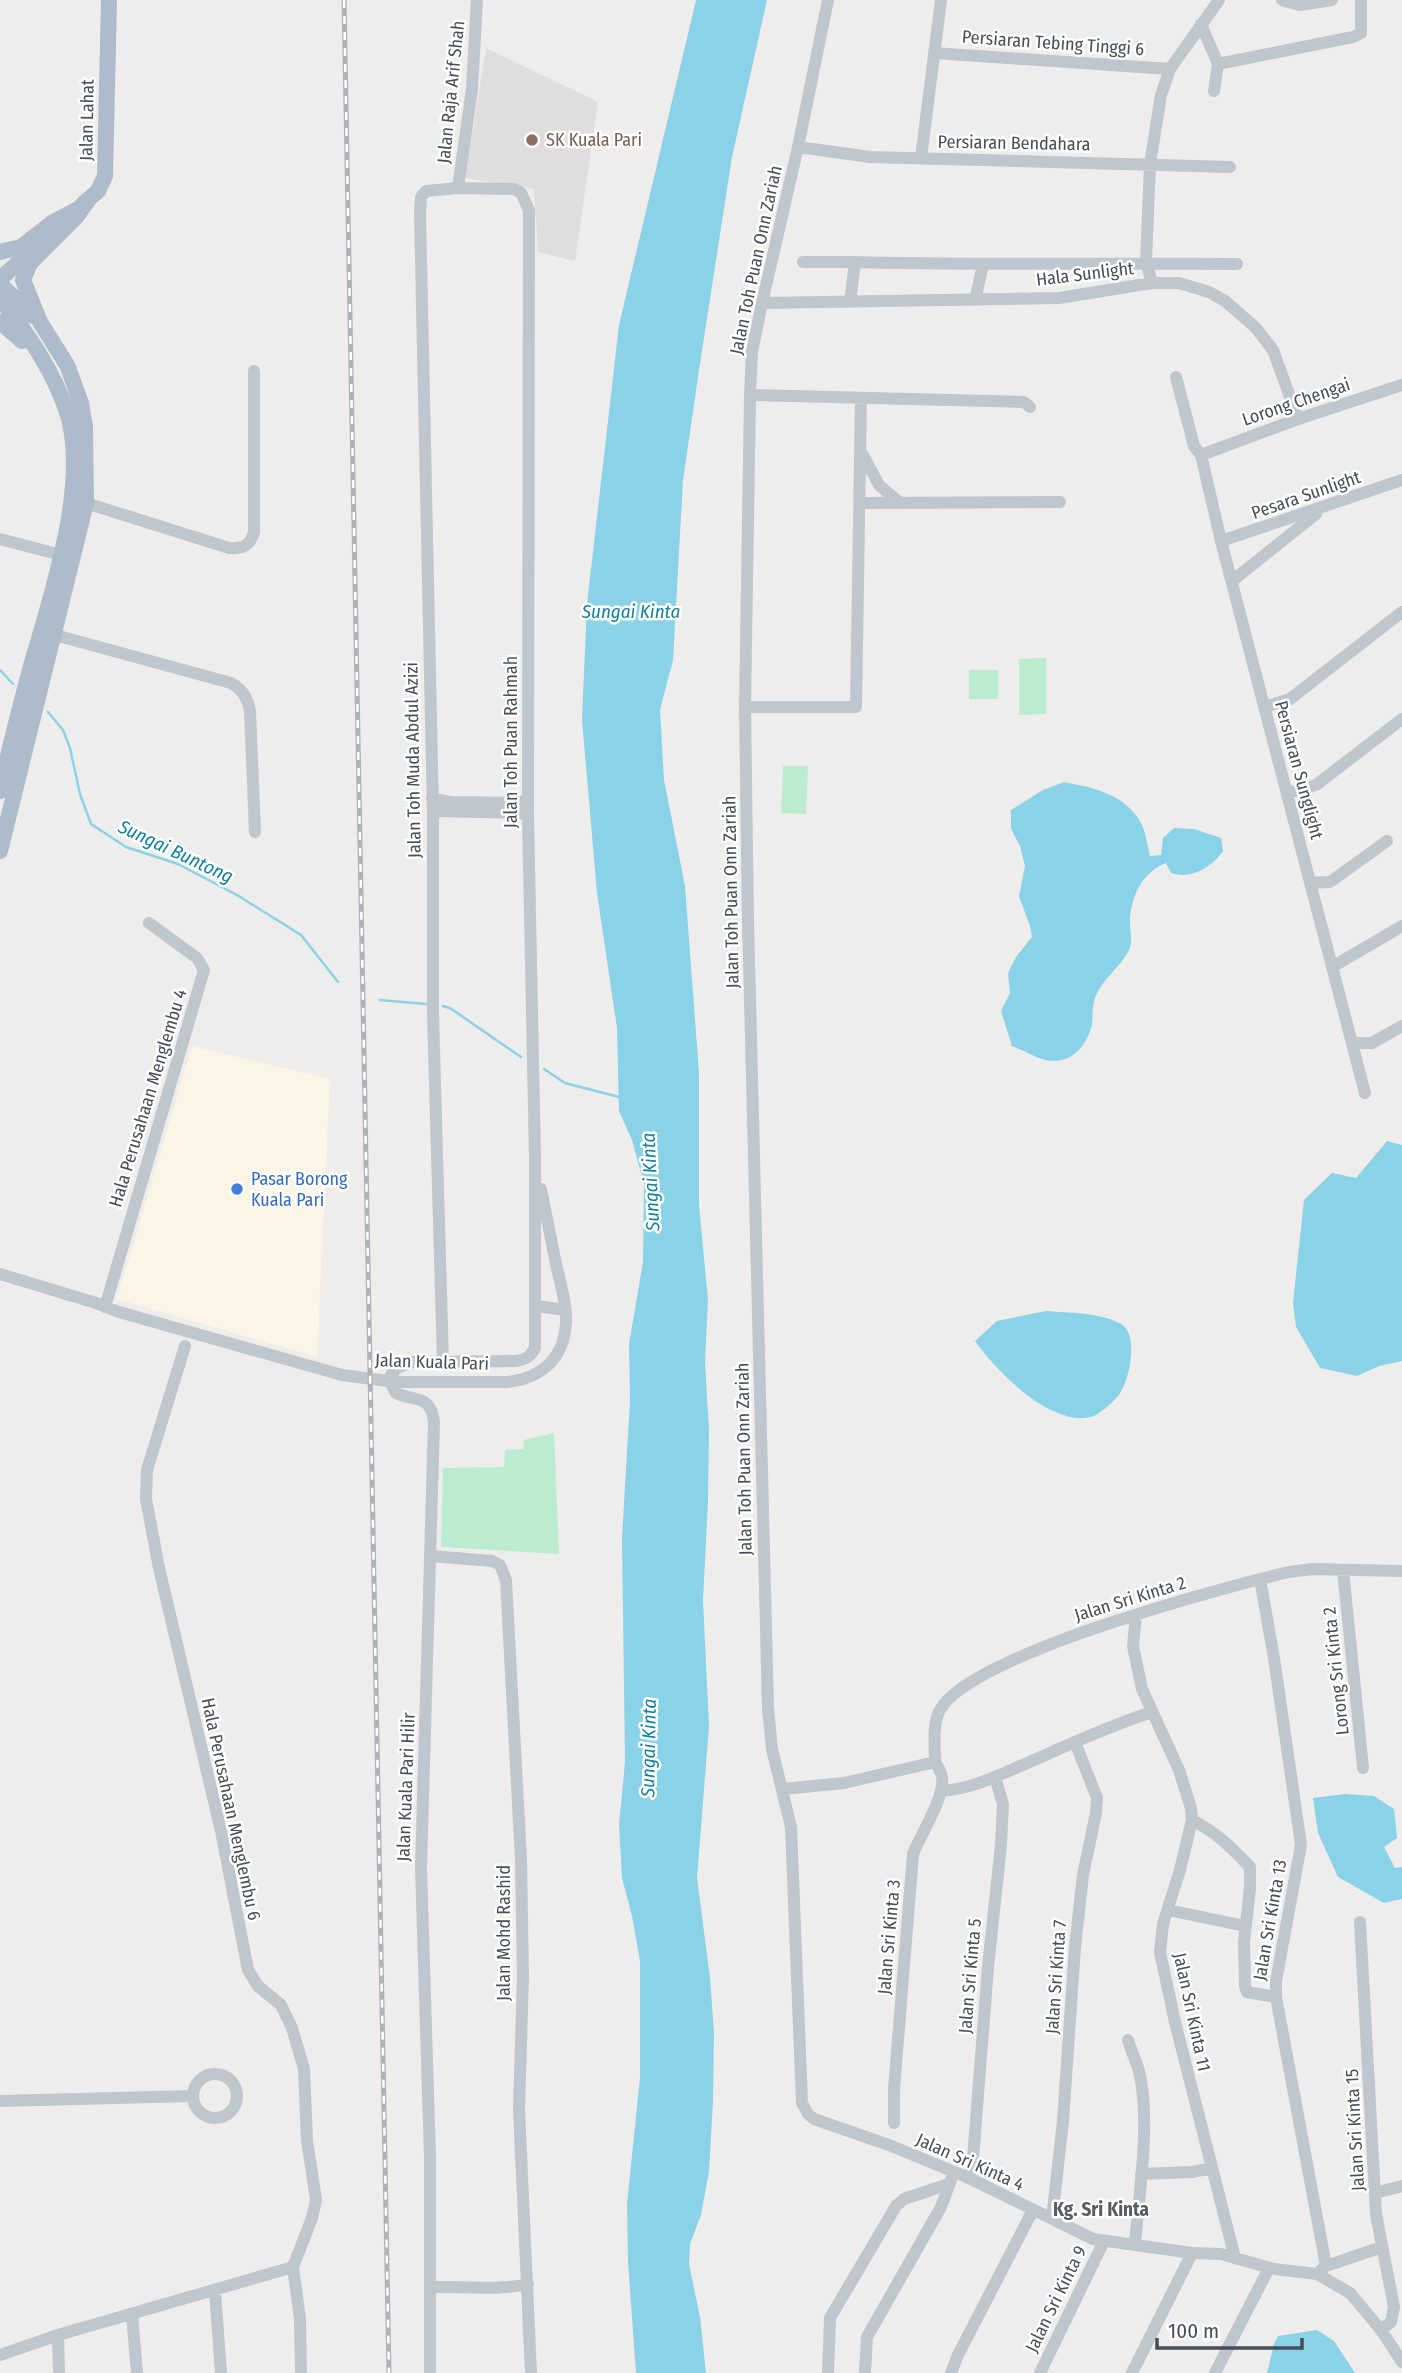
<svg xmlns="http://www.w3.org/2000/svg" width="1402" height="2373" viewBox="0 0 1402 2373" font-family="'Fira Sans Condensed',sans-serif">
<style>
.commercial{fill:#faf5e5}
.education{fill:#e0ddde}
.green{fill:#bbeccf}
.water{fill:#8ad2e7}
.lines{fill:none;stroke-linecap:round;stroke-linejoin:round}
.stream{stroke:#8ad2e7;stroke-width:2.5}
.minor{stroke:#bec6ce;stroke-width:12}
.major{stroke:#adbbcb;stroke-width:16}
.rail-casing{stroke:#afb2b7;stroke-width:5}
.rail{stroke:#fff;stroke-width:2.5;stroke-dasharray:8;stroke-linecap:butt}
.education-dot{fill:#8d6e63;stroke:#fff;stroke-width:2.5}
.shop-dot{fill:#3f7fe0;stroke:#fff;stroke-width:2.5}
.labels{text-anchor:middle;stroke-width:5;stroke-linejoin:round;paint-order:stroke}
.street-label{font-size:18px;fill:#464f59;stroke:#fff}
.education-label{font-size:18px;fill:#785e54;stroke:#fff;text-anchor:start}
.shop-label{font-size:18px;fill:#366cbe;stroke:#fff;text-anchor:start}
.water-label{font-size:19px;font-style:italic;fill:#127f9f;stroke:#fff}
.neighbourhood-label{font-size:19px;font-weight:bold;fill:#595d61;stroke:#fff}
</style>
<rect width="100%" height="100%" fill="#efecec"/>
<path class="commercial" d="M192 1046 330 1079 317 1357 117 1299Z"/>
<path class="education" d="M486 48 598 102 575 261 538 252 534 189 465 178Z"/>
<path class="green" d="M1046 658V714L1019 715V659Z
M969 670H998V699H969Z
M783 766H808L806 814 781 813Z
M554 1433 559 1554 441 1547 443 1468 504 1467 505 1450 523 1449 524 1440Z"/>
<path class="water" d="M696 0H767L732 157 699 370 683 480 673 660 660 710 664 780 685 886 699 1073V1205L708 1300 705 1362 709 1430 708 1501 703 1600 709 1726 697 1878 710 1978 714 2032 713 2101 709 2171 701 2215 690 2244 689 2264 700 2317 706 2373H636L628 2262 627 2204 640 2078V1961L632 1916 622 1878 619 1825 625 1762 622 1538 630 1401 629 1344 643 1262 644 1184 632 1140 619 1111 617 1028 597 893 582 720 587 604 619 325Z
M1064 782C1094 788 1125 794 1141 823 1146 833 1147 845 1150 856L1161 855 1163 838 1174 828 1194 829 1221 838 1223 851C1212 867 1191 880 1171 873L1166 863C1143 872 1132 894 1130 918 1129 929 1134 939 1129 950 1120 968 1102 979 1095 998 1092 1006 1093 1016 1092 1025 1087 1044 1074 1062 1052 1061 1040 1061 1023 1050 1012 1046L1001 1011 1010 993 1008 973 1016 957 1032 937 1030 926 1019 896 1025 866 1020 846 1011 829V810L1043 790Z
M1387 1141 1402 1145V1361L1379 1366 1357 1376 1320 1368 1296 1327 1293 1303 1304 1200 1332 1173 1356 1178Z
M1046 1311C1070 1313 1099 1312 1121 1324 1139 1334 1130 1378 1120 1393 1116 1400 1099 1415 1091 1417 1050 1426 997 1372 975 1341L997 1321Z
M1345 1794 1374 1796 1394 1809 1397 1838 1384 1847 1395 1868 1402 1867V1899L1384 1903 1338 1877 1318 1833 1313 1798Z
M1317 2330 1334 2341 1355 2373H1267L1274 2344 1278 2336Z"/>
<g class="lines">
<path class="stream" d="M0 670 13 684
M48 712 63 730 70 748 80 794 91 824 126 847 178 864 237 895 301 935 338 982
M380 1000 426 1004
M443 1006 450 1008 521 1057
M544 1069 565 1083 619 1097"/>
<path class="minor" d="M828 0 798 147 762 303 752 352 750 395 745 707 748 921 768 1708 772 1749 791 1827 802 2103 808 2114 814 2119 889 2145 969 2178 1093 2239 1192 2253 1221 2254 1274 2269 1317 2274 1350 2293 1381 2330 1402 2362
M1282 0 1299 5 1332 0
M1201 24 1218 64 1353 37 1361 33V0
M934 53 1170 69
M1214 91 1218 64
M798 147 870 157 1230 167
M921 158 941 0
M458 188 472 89 477 0
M803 262H855L850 302
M855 262C982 266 1110 262 1237 264
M1152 283 1146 262 1150 164 1161 95 1170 69 1219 0
M975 300 983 265
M762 303 1059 298 1152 283H1179L1209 292 1225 301 1255 327 1273 350 1298 419
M1176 377 1194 446 1201 455
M750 395 1024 402 1030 407
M863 455 879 485 900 503
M1201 455 1221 541 1365 1093
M1201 455 1298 419 1402 385
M86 503 229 548C243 549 250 546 254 532V371
M859 503 1060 502
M0 539 61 555
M1221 541 1402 480
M1232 581 1316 514
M55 635 231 683C243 690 247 697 250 711L255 832
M745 707H856L861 398
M1265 707 1290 699 1402 612
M1288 793 1316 785 1402 719
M432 798 450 802 521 803 528 798
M433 813 439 811 520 813 528 816
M1310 883 1330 882 1387 841
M1332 967 1402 926
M1352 1043H1372L1402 1026
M0 1274 96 1303 119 1312 342 1375 395 1382H508C541 1378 564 1359 566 1323 567 1304 560 1282 556 1264 551 1239 546 1214 541 1189
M537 1306 565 1310
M105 1307 204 970 197 958 149 923
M185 1346 147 1470 146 1499 159 1568 221 1831 248 1970 258 1986 281 2005 292 2028 304 2069 307 2140 316 2200 312 2218 293 2267
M431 1556 492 1561 500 1565 506 1580 521 1860 523 1976 519 2109 531 2373
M1343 1570 1363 1768
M1260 1579 1274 1658 1301 1845 1276 1981V1997L1326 2266
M1136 1615 1133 1646 1142 1689 1179 1770 1191 1808 1192 1820 1180 1870 1163 1924 1160 1952 1175 2022 1235 2258
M935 1762C935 1746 932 1725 940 1710 969 1655 1224 1587 1289 1572L1312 1569 1402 1571
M783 1789 844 1783 935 1762
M942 1791C971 1789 997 1776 1025 1764 1066 1746 1108 1726 1152 1712
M1192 1820C1216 1832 1232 1848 1250 1867V1888L1244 1942 1245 1986 1247 1992 1276 1997
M1168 1910 1245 1926
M1360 1922 1376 2214 1394 2307 1391 2322 1381 2330
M1128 2040C1131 2050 1136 2061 1139 2071 1151 2120 1139 2194 1135 2244
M193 2096a22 22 0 1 1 44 0a22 22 0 1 1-44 0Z
M0 2101 193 2096
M894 2123V2089L913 1854C921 1833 945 1798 942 1777 941 1771 938 1767 935 1762
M1141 2174 1192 2172 1212 2168
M969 2178 973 2159 988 1967 1001 1845 1003 1804 995 1777
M1375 2193 1402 2186
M1052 2219 1063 2121 1075 1947 1083 1875 1096 1813 1097 1798 1075 1742
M293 2267 300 2319 301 2373
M1320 2271 1326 2266 1382 2247
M431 2287C465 2286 495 2291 528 2284
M215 2291 221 2373
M132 2314 137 2373
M58 2335 59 2373
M0 2355 58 2335 293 2267
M430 2373V2158L421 1867 434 1422C431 1394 415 1402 396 1393L390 1382 391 1375 397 1368 413 1362 515 1361C525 1360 530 1357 535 1348V1158L528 816 529 210 521 193 514 189 458 188 426 191 421 197 420 213 433 813V1014L443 1362
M828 2373 830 2318 896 2206 904 2199 949 2184
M865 2373 867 2337 941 2207 951 2180
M951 2373 958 2355 1033 2210
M1040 2373 1104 2241
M1132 2373 1192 2253
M1215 2373 1269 2268"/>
<path class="major" d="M82 205 98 191 105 176 109 0
M0 252 21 247 53 222 76 210
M0 279 31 251
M0 284 33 316
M0 299C27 332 52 369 66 409 91 479 51 596 31 666 20 707 9 749 0 791
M0 322 22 341
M0 851 86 503 85 426 81 403 67 365 40 322 23 280 30 263 76 217 89 199"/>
<g class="rail-casing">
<path id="rail" d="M344 0 389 2373"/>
</g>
<use href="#rail" class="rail"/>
</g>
<circle class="education-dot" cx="532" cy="140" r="7"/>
<circle class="shop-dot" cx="237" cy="1189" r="7"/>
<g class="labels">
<g class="street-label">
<text transform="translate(1053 43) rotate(4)" y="6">Persiaran Tebing Tinggi 6</text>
<text transform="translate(451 92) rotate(-84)" y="6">Jalan Raja Arif Shah</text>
<text transform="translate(87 120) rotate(-89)" y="6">Jalan Lahat</text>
<text transform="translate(1014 143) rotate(1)" y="6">Persiaran Bendahara</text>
<text transform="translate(756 260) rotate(-78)" y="6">Jalan Toh Puan Onn Zariah</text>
<text transform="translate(1085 274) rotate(-7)" y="6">Hala Sunlight</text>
<text transform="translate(1296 402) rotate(-19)" y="6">Lorong Chengai</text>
<text transform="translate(1306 495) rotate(-19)" y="6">Pesara Sunlight</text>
<text transform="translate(511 742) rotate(-90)" y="6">Jalan Toh Puan Rahmah</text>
<text transform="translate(413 760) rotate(-91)" y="6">Jalan Toh Muda Abdul Azizi</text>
<text transform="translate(1299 770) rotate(75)" y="6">Persiaran Sunglight</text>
<text transform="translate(731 892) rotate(-91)" y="6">Jalan Toh Puan Onn Zariah</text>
<text transform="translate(148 1098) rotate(-73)" y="6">Hala Perusahaan Menglembu 4</text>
<text transform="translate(432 1362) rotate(2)" y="6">Jalan Kuala Pari</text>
<text transform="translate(744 1459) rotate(-91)" y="6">Jalan Toh Puan Onn Zariah</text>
<text transform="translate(1130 1599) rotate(-17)" y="6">Jalan Sri Kinta 2</text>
<text transform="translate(1336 1671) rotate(-96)" y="6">Lorong Sri Kinta 2</text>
<text transform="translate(406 1787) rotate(-88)" y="6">Jalan Kuala Pari Hilir</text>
<text transform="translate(231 1809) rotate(78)" y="6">Hala Perusahaan Menglembu 6</text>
<text transform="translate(1270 1920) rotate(-80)" y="6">Jalan Sri Kinta 13</text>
<text transform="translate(504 1933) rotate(-90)" y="6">Jalan Mohd Rashid</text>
<text transform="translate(889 1937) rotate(-85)" y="6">Jalan Sri Kinta 3</text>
<text transform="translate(970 1976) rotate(-85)" y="6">Jalan Sri Kinta 5</text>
<text transform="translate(1056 1977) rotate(-86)" y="6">Jalan Sri Kinta 7</text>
<text transform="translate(1192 2012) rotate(78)" y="6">Jalan Sri Kinta 11</text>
<text transform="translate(1355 2130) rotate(-93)" y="6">Jalan Sri Kinta 15</text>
<text transform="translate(970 2162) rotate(24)" y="6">Jalan Sri Kinta 4</text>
<text transform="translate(1056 2299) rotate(-64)" y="6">Jalan Sri Kinta 9</text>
</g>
<g class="education-label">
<text x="546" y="146">SK Kuala Pari</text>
</g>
<g class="shop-label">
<text x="251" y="1185">Pasar Borong<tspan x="251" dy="21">Kuala Pari</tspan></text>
</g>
<g class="water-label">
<text x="631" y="618">Sungai Kinta</text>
<text transform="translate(176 851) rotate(25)" y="7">Sungai Buntong</text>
<text transform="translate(650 1182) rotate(-93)" y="7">Sungai Kinta</text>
<text transform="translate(648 1748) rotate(-89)" y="7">Sungai Kinta</text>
</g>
<g class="neighbourhood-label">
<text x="1101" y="2216">Kg. Sri Kinta</text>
</g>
</g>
<path d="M1157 2338v10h145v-10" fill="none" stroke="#464f59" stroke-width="3.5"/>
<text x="1168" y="2338" font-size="21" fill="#464f59" stroke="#ffffff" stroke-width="5" paint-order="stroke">100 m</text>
</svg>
